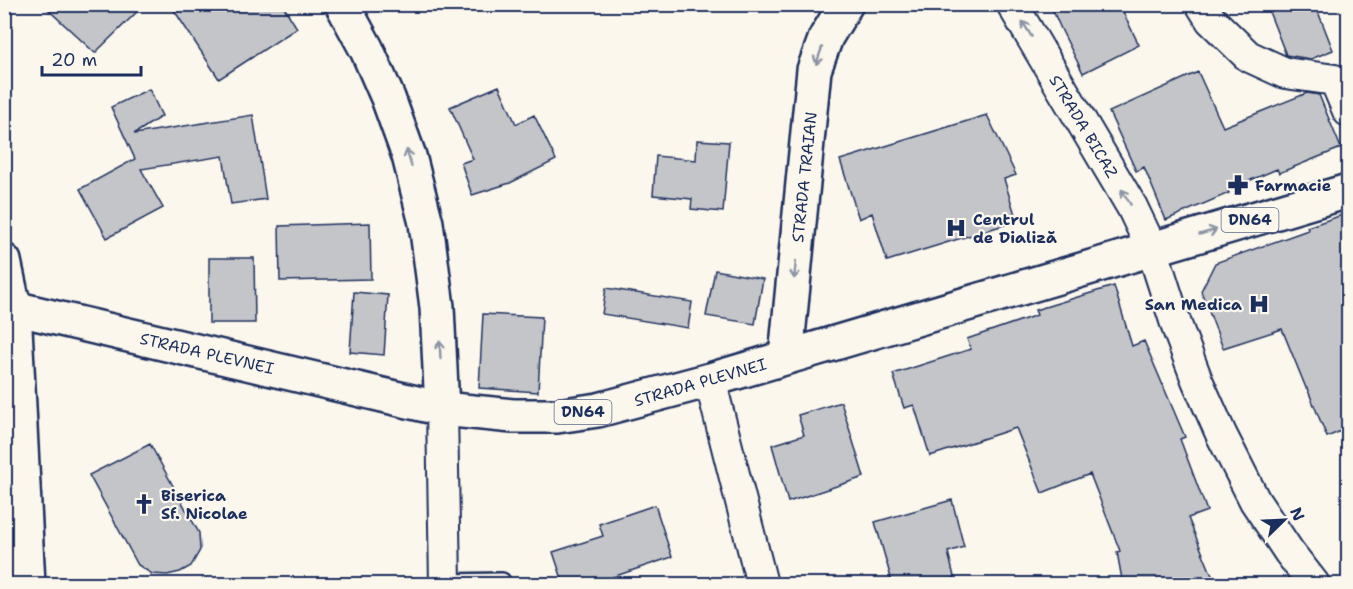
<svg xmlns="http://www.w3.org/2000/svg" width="1353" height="589" viewBox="0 0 1353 589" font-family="'Shantell Sans',sans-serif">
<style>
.building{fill:#c3c5c9;stroke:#1b2f5e;stroke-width:1.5}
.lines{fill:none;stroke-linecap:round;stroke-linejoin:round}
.service-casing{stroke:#1b2f5e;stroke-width:20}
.minor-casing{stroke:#1b2f5e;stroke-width:34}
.tertiary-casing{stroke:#1b2f5e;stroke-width:38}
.secondary-casing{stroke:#1b2f5e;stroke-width:38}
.primary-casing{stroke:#1b2f5e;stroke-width:38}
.service{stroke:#fbf7ec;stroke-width:15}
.minor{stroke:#fbf7ec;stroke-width:30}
.tertiary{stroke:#fbf7ec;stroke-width:33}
.secondary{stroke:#fbf7ec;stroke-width:33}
.primary{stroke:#fbf7ec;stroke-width:33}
.oneway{stroke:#8b93a5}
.labels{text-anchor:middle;stroke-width:4.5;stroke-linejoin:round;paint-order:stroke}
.shield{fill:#fbf7ec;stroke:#5e6b89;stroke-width:1.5}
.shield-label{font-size:15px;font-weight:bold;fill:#1b2f5e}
.street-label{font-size:16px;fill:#1b2f5e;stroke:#fbf7ec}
.poi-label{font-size:16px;font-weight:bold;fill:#1b2f5e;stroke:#fbf7ec;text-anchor:start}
</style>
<rect width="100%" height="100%" fill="#fbf7ec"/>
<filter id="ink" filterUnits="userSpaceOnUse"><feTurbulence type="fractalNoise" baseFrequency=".0167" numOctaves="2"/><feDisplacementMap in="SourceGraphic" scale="12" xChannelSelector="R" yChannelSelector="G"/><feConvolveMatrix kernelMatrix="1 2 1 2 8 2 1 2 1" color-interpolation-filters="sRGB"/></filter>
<g filter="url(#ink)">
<path class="building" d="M42 4H145L95 53Z
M170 4H282L297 28 219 79Z
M1050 4H1119L1139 45 1083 73 1061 29Z
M1266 4H1315L1333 50 1311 59 1286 55Z
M1198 72 1223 127 1307 93 1319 95 1341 148 1279 173 1277 169 1227 190 1229 193 1166 220 1144 167 1136 171 1109 112Z
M499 86 516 124 534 115 556 160 510 183 472 195 461 163 473 159 450 107Z
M149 89 162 116 134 134 253 115 266 199 231 204 223 156 141 169 163 208 107 238 80 189 135 159 111 107Z
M987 115 1016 175 1004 179 1017 221 887 261 872 213 859 219 840 160Z
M697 140 729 142 723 212 691 209 692 199 653 195 656 156 696 160Z
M1348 213V428L1327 437 1307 388H1306L1282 329 1223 348 1201 291 1215 263 1308 230 1307 227Z
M370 223 371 279 280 281 279 226Z
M209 258H254L255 323H209Z
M715 270 763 279 755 324 706 316Z
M1114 286 1132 346 1144 341 1185 437 1180 439 1207 511 1188 518 1216 585H1123L1117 552 1120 551 1090 474 1042 493 1016 428 930 456 914 405 904 408 893 374 971 349 967 339 1037 315 1035 310Z
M606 288 692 302 688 328 602 314Z
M354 292 388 295 384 355 350 352Z
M483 314 542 317 538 392 479 388Z
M841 402 864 477 788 502 772 445 804 435 798 415Z
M150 444 199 533 200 550 191 566 180 572 167 575 152 574 138 565 89 475Z
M952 500 964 547 948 552 956 585H893L875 522Z
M655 505 672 557 589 585H564L553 552 603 536 599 524Z"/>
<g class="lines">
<g class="service-casing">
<path id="service" d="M445 582 502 581"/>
</g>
<g class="minor-casing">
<path id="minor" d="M1012 4 1132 207 1152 249 1177 327 1197 380 1221 434 1255 501 1289 552 1314 584
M1201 4 1211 20 1248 56 1285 73 1335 80 1348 111
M710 380 762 584
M442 409 445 584"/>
</g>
<g class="tertiary-casing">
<path id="tertiary" d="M4 261 14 308"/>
</g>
<g class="secondary-casing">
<path id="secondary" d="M342 4 367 50 388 98 409 156 426 223 437 307 442 409
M14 308 28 584"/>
</g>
<g class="primary-casing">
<path id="primary" d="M4 305 14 308 442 409 513 416H557L598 410 710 380 1348 191
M786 357 814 70 826 37 846 4"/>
</g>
<use href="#service" class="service"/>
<use href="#minor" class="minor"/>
<use href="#tertiary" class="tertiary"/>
<use href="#secondary" class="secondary"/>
<use href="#primary" class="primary"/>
</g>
<defs><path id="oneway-shaft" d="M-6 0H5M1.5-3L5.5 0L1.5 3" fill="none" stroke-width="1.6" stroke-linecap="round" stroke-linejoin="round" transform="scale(1.5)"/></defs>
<g class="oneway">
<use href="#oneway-shaft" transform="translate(1027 29) rotate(-121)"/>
<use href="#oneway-shaft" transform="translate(819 56) rotate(109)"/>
<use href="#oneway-shaft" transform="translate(409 158) rotate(-106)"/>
<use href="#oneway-shaft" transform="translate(1126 197) rotate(-121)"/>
<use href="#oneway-shaft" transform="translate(1208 232) rotate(-16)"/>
<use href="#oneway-shaft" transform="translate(795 270) rotate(96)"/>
<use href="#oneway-shaft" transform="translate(440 350) rotate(-93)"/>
</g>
</g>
<defs>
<g id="pharmacy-bare" transform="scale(1.62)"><path d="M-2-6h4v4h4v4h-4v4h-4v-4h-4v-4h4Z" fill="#1b2f5e" stroke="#fbf7ec" stroke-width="2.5" paint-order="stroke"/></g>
<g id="hospital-bare" transform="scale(1.62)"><path d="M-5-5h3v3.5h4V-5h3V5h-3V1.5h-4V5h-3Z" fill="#1b2f5e" stroke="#fbf7ec" stroke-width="2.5" paint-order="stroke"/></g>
<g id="church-bare" transform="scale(1.62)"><path d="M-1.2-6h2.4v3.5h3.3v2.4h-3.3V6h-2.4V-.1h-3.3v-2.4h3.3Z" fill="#1b2f5e" stroke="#fbf7ec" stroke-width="2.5" paint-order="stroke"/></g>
</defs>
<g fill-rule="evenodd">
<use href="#pharmacy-bare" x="1238" y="185"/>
<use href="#hospital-bare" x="956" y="228"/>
<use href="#hospital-bare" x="1259" y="304"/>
<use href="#church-bare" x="144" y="504"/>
</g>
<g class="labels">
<g class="shield">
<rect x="1221.5" y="208" width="57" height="24" rx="4.5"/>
<rect x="554.5" y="400" width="57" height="24" rx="4.5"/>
</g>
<g class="shield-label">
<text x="1250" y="225">DN64</text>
<text x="583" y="417">DN64</text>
</g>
<g class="street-label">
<text transform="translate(1084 126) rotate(59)" y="6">STRADA BICAZ</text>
<text transform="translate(804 177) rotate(-84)" y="6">STRADA TRAIAN</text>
<text transform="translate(207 353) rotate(13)" y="6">STRADA PLEVNEI</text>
<text transform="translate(700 382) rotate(-16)" y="6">STRADA PLEVNEI</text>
</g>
<g class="poi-label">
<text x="1255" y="191">Farmacie</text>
<text x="973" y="225">Centrul<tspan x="973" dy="18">de Dializă</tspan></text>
<text x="1242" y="310" text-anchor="end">San Medica</text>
<text x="161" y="501">Biserica<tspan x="161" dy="18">Sf. Nicolae</tspan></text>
</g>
</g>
<rect width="1353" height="589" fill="none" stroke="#fbf7ec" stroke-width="24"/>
<rect x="12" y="12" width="1329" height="565" fill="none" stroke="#1b2f5e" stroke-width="2" filter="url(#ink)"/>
<g transform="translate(1284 520) rotate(66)" stroke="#fbf7ec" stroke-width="4.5" paint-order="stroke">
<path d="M0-4.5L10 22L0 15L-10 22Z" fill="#1b2f5e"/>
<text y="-9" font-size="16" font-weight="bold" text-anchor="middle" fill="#1b2f5e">N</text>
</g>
<path d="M42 66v9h99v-9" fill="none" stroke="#1b2f5e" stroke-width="3"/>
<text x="51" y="66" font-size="18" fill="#1b2f5e" stroke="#fbf7ec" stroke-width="4.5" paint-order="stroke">20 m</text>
</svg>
